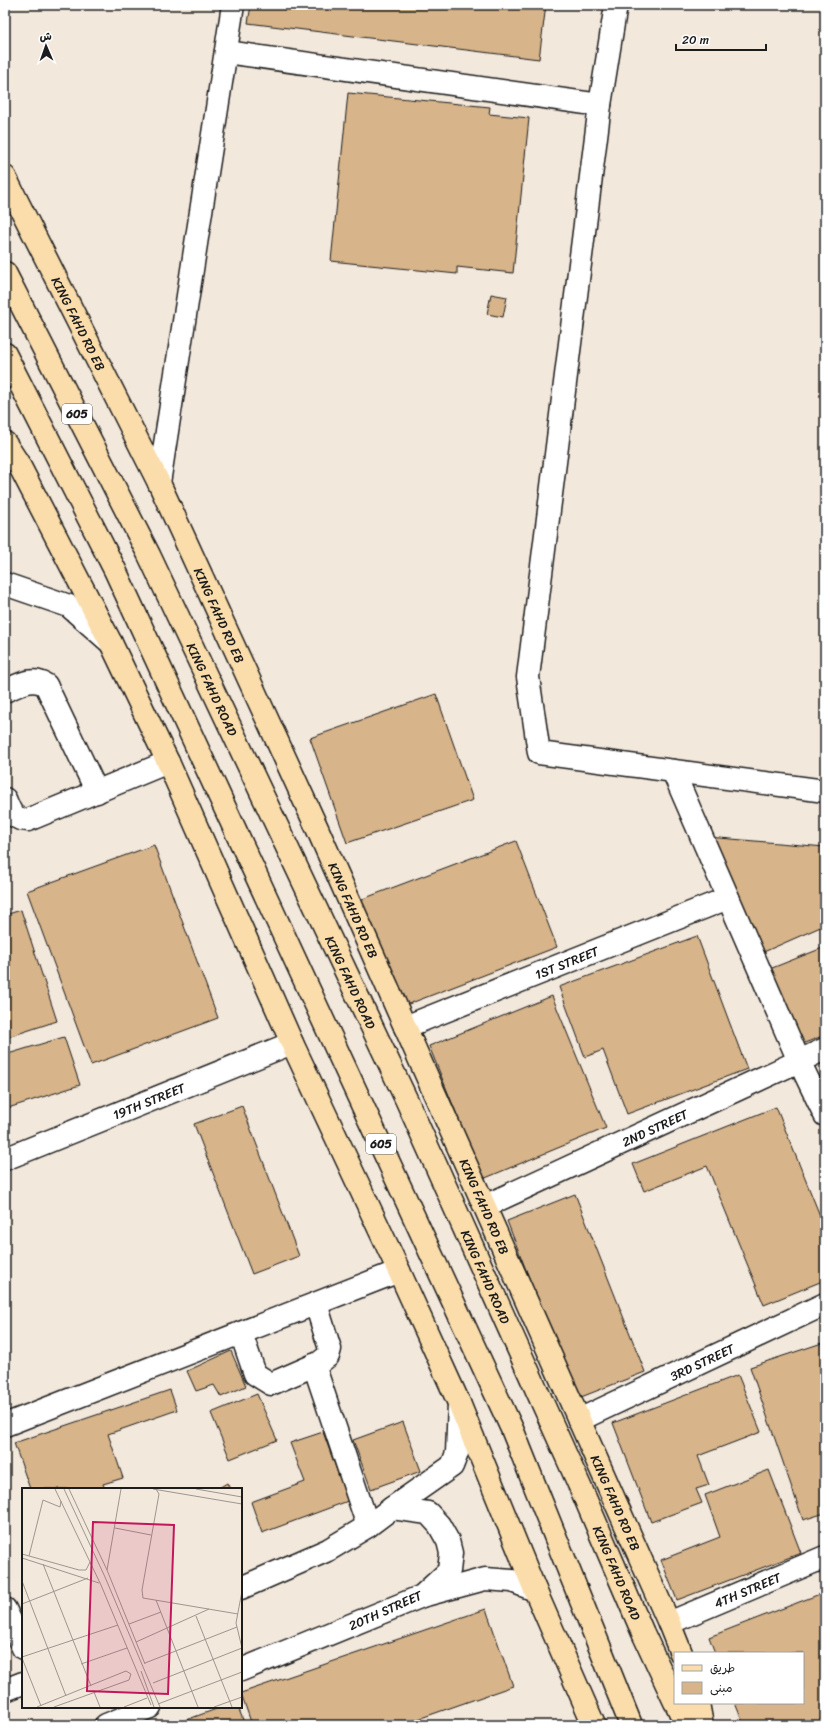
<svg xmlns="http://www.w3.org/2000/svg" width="830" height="1730" viewBox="0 0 830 1730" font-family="Sriracha,'Playpen Sans Arabic',sans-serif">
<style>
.building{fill:#d7b489;stroke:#1c1c1c}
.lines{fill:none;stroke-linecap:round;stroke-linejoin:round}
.minor-casing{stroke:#1c1c1c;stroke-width:25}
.major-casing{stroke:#1c1c1c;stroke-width:25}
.highway-casing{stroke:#1c1c1c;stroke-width:25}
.minor{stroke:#fff;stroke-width:22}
.major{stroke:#faddab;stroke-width:22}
.highway{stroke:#faddab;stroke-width:22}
.labels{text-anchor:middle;stroke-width:3;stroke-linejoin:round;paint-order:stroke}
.shield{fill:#fff;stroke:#606060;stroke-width:1}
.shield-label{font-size:12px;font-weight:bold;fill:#1c1c1c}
.street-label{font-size:13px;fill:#1c1c1c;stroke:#fff}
.inset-road{fill:none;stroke:#9d968f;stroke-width:1}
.view{fill:#c2185b;fill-opacity:0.15;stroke:#c2185b;stroke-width:2}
.inset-edge{fill:none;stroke:#1c1c1c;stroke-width:2}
</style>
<rect width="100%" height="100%" fill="#f3e8dc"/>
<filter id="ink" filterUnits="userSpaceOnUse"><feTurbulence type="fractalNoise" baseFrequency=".025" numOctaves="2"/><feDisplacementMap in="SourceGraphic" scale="8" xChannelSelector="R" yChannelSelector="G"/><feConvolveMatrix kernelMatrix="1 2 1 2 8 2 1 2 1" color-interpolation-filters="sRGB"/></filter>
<g filter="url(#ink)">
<path class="building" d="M251 5H546L539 59 248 23Z
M348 93 490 107 489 114 529 118 513 273 457 267V274L331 261Z
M491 294 507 297 503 317 487 314Z
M436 694 473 800 347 843 310 738Z
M696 836 825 847V925L750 958Z
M516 841 557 947 393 1010 352 903Z
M154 845 218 1018 91 1065 27 891Z
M21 910 57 1021 5 1038V915Z
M697 936 747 1069 627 1114 603 1050 585 1057 559 987Z
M825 947V1035L787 1050 757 974Z
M552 996 606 1128 483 1179 429 1046Z
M64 1037 80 1085 5 1109V1045L8 1054Z
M825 1078V1107L816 1081Z
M242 1106 299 1256 252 1274 194 1124Z
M776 1107 825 1228V1280L764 1305 707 1166 644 1191 633 1164Z
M575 1194 645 1372 576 1399 507 1221Z
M825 1342V1513L803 1520 750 1367Z
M231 1351 246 1386 221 1397 214 1385 196 1391 187 1371Z
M738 1375 761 1432 698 1456 709 1485 696 1489 702 1503 651 1522 613 1423Z
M170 1390 177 1410 108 1434 123 1478 103 1484 105 1489H30L14 1443Z
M257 1394 277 1440 230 1459 211 1413Z
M403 1422 421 1471 371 1489 353 1440Z
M323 1432 348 1501 262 1533 251 1502 305 1482 290 1443Z
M769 1470 801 1553 677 1600 661 1560 720 1537 705 1495Z
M227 1483 230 1489H217Z
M825 1592V1725H744L735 1703H803V1653H715L709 1637Z
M486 1609 513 1686 401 1725H252L241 1693Z
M222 1707H238L245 1725H184L183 1721Z"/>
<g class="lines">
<g class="minor-casing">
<g id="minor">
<path d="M616 5 600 105 528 677 539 753 825 791"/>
<path d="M226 52 600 105"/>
<path d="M159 483 233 5"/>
<path d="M5 584 69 606 111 643"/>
<path d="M5 691C19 685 32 676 46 685L97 792"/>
<path d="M673 771 799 1061 825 1115"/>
<path d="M5 799C11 813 12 819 28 820L168 762"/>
<path id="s1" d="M405 1027 728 898"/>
<path id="s2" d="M5 1159 292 1043"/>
<path id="s3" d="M485 1206 825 1049"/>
<path d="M241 1333 255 1374 271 1384 319 1363 328 1356 330 1349 316 1304"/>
<path d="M314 1365 368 1526"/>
<path id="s4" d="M579 1420 825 1304"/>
<path d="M5 1425 399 1271"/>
<path d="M392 1508 452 1466 457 1453 459 1403"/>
<path d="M241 1588 328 1550 368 1526 392 1508 428 1513 439 1525 448 1541 451 1553 449 1571 422 1596 241 1670"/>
<path d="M426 1595 485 1579 512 1581 535 1590"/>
<path d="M5 1609 23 1648"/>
<path id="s5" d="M669 1623 825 1557"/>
<path d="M5 1690 23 1683"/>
<path d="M106 1725 150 1707"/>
</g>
</g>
<g class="major-casing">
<g id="major">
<path id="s6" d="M5 177 159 483 317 828 669 1623 681 1653"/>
<path d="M5 443 18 463 111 643 168 762 292 1043 399 1271 459 1403 535 1590 594 1725"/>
<path d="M698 1703 702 1725"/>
</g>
</g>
<g class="highway-casing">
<g id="highway">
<path id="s7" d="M5 273 149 555 407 1101 582 1491 643 1633 675 1702"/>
<path d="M5 354 115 570 512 1429 631 1725"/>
<path d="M676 1703 686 1725"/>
</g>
</g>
<use href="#minor" class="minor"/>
<use href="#major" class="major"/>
<use href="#highway" class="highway"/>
</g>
</g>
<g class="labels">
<g class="shield">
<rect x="62" y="404" width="30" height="20" rx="3"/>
<rect x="366" y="1134" width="30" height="20" rx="3"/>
</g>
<g class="shield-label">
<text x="77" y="418">605</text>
<text x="381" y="1148">605</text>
</g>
<g class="street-label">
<text dy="5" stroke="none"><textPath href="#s6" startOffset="164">KING FAHD RD EB</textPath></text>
<text dy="5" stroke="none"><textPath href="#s6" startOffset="488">KING FAHD RD EB</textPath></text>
<text dy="5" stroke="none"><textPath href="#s7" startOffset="465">KING FAHD ROAD</textPath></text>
<text dy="5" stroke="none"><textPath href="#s6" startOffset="812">KING FAHD RD EB</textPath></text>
<text dy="5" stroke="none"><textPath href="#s1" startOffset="174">1ST STREET</textPath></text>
<text dy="5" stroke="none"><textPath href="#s7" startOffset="789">KING FAHD ROAD</textPath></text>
<text dy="5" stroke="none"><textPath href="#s2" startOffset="155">19TH STREET</textPath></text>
<text dy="5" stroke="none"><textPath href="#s3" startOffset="187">2ND STREET</textPath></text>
<text dy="5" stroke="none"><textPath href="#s6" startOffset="1136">KING FAHD RD EB</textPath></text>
<text dy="5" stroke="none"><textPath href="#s7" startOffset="1113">KING FAHD ROAD</textPath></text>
<text dy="5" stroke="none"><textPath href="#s4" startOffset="136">3RD STREET</textPath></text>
<text dy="5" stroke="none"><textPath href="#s6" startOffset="1460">KING FAHD RD EB</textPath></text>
<text dy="5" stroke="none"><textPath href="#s7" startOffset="1437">KING FAHD ROAD</textPath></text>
<text dy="5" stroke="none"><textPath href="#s5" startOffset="85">4TH STREET</textPath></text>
<text transform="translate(385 1610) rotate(-24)" y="5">20TH STREET</text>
</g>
</g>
<g transform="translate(22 1488)">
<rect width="220" height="220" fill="#f3e8dc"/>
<path class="inset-road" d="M33 1 79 97 129 217M42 1 83 89 138 219M47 1 85 82 123 176M131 1 220 16M134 1 137 6 120 102 121 110 216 126M174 1 220 9M93 40 129 47M0 66 57 82H64L68 74M7 68 21 12 38 19 39 13M0 70 77 95M21 76 69 198M85 82 99 1M0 93 44 208M220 103 214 135 220 160M134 112 176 219M0 116 66 90M174 128 210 219M107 136 139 124M114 154 187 121M0 169 96 137M0 170 19 218M123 175 215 139M59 176 105 160M119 183 132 219M131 195 220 160M72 204 78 219M136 216 220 184M15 219 104 183 109 186 107 192 32 219M102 219 125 210M192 219 220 209"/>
<path class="view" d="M71 34 152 37 146 206 65 203Z"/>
<rect width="220" height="220" class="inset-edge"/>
</g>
<rect width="830" height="1730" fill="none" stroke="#fff" stroke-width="20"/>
<rect x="10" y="10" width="810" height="1710" fill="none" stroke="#1c1c1c" stroke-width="1.5" filter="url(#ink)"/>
<rect x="674" y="1652" width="130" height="52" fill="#ffffff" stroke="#a4a4a4"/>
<rect x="682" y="1665" width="20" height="6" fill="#faddab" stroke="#a4a4a4"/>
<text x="710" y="1672" font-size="12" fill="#1c1c1c">طريق</text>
<rect x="682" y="1682" width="20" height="12" fill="#d7b489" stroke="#a4a4a4"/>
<text x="710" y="1692" font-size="12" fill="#1c1c1c">مبنى</text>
<g transform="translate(46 46) rotate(358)" stroke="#ffffff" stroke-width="3" paint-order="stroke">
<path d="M0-3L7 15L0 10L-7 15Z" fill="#1c1c1c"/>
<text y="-6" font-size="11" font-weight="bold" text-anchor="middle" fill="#1c1c1c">ش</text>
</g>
<path d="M676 44v6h90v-6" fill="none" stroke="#1c1c1c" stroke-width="2"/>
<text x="682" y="44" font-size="12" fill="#1c1c1c" stroke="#ffffff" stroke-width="3" paint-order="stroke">20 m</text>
</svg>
